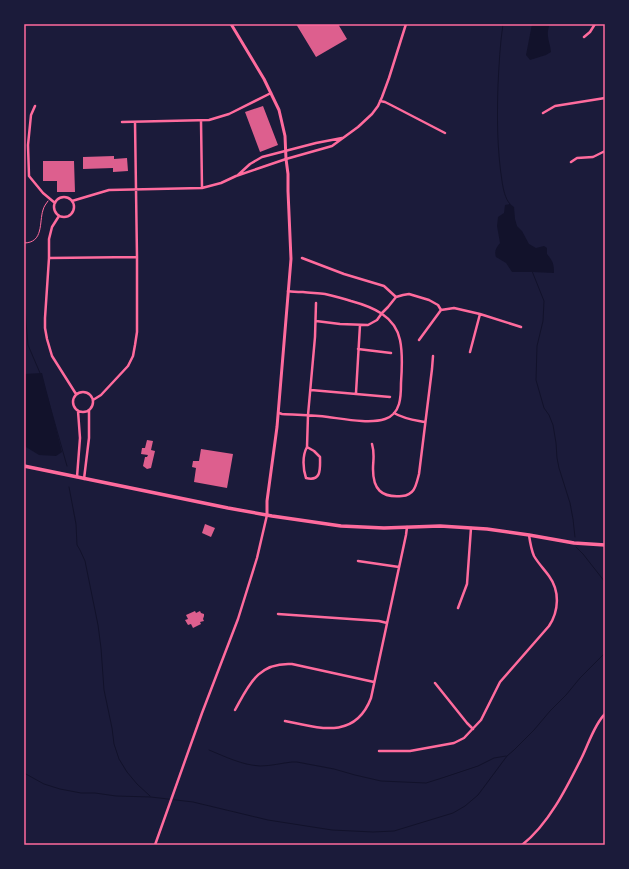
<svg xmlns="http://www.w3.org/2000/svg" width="629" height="869" viewBox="0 0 629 869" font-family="'IBM Plex Serif',serif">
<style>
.water{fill:#12122b}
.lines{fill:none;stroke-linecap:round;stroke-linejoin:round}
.stream{stroke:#12122b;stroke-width:1}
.building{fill:#dd5f8e}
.path{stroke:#ff6b9d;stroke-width:1}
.minor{stroke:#ff6b9d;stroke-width:2.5}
.tertiary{stroke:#ff6b9d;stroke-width:3}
.secondary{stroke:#ff6b9d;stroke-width:3.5}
.neatline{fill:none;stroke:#ff6b9d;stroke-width:1.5}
</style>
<rect width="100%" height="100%" fill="#1b1b3a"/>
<path class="water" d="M532 24H550C545 35 550 41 551 52L546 55 530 60 526 55Z
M510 204 514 207 515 219 517 226 522 231 529 244 536 248 544 246 547 248V254C553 261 554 264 554 273L532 272H512L506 263 496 257C494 251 496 248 500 243L497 226 498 217 504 213 505 205Z
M42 373 62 452 56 456 39 455 26 447 24 436V374Z"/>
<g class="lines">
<path class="stream" d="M503 24C500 44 499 65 498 85 497 117 497 149 502 181 503 188 505 199 510 204
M532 271 544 301 543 321 537 346 536 380 544 408 549 415 553 425 556 443 557 458 559 468 570 503 573 519 575 537
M24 299 28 345 40 373
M46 392 67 466
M69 487 76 524 77 545 80 550 85 561 98 625 101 648 104 690 112 728 114 744 119 759 127 772 137 784 150 796
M576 547 583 554 605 582
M209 750C226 757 242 765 260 766 271 766 282 763 292 762H297L334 769 355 775 381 781 426 783 442 778 478 766 494 758 506 756
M24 773 44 784 60 789 81 793H95L116 796 151 797 193 802 268 820 332 830 373 832 394 831 453 813 465 806 478 795 507 756 514 750 534 730 550 711 566 695 580 678 605 653"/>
</g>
<path class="building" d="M296 24H338L347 39 316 57Z
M263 106 278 145 260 152 245 112Z
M114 156V159L127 158 128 171 113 172V168L83 169V157Z
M43 161H74L75 192H57V181H43Z
M147 440 153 441 151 450 155 451 151 468 147 469 143 466 145 457H147L148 455 141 454 142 448H145Z
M201 449 233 454 227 488 194 482 196 468 192 467 193 461H199Z
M205 524 215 528 211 537 202 533Z
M195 611 196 613 200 611 201 613 204 614V616L203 619 204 621 200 622 201 624 193 628 191 624 188 625 185 620 188 619 186 615Z"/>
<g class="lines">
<path class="path" d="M24 243C44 243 39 222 43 210 44 206 46 204 48 201"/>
<path class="minor" d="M584 37 590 32 595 24
M380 101 385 102 391 105 445 133
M35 106 31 115 28 145 29 176 43 193 55 203
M543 113 555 106 605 98
M201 121 202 188
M122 122 209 120 229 114 271 93
M571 162 577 158 593 157 605 151
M238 175 250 164 262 157 316 143 342 138
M54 207a10 10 0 1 1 20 0a10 10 0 1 1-20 0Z
M72 201 109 190 202 188 221 183 236 176 286 159 325 148 332 146 358 127 372 114 378 106 382 97 389 78 406 24
M59 216 52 227 49 239V258L45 318V328L47 339 52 356 76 394
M49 258 137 257
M302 258 344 274 384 286 396 297
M441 310 454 308 480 314 521 327
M316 321 340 324 368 325 377 320 382 313 388 307 396 297 403 295 409 294 429 300 438 305 441 310
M419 340 441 310
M358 349 391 353
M470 352 480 314
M311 390 390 397
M73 402a10 10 0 1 1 20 0a10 10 0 1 1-20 0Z
M356 393 360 325
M93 400 101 395 128 366 133 356 135 345 137 332V257L135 122
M279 413 282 414C297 415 313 415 328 417 344 419 370 424 385 419 401 414 401 396 401 383 402 369 403 354 400 340 395 316 373 307 351 301 342 298 334 296 325 294 318 293 310 293 303 292 298 292 293 292 288 291
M394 413C404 419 414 420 425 422
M372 444C375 454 373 460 373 469 373 489 381 498 402 496 415 495 416 485 419 474L432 369 433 356
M307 447C302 456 303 469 306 478 322 482 320 468 320 457L314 451 307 447 308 415 315 337 316 303
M77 477 80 438 78 411
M84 479 89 438V410
M358 561 399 567
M458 608 467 584 471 528
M278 614 379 621 387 623
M435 683 467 723 473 729
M235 710C249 685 258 662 292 664L374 682
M285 721C319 728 355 740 371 698L406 535 407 527
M379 751H410L454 743 464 738 481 720 500 682 549 626C559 611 560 591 549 576 544 569 538 563 534 556 531 549 530 542 529 535
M155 845 202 713 238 619 257 558 267 515
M522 845C549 824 567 787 582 757 588 745 595 723 605 714"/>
<path class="tertiary" d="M231 24 264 79 279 110 285 136 286 159 288 174V191L291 259 277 427 267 501V515"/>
<path class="secondary" d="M24 466 228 508 272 516 341 526 384 528 440 526 487 529 529 535 574 543 605 545"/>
</g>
<rect width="629" height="869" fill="none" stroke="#1b1b3a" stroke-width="50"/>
<rect x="25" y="25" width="579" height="819" class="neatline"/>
</svg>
